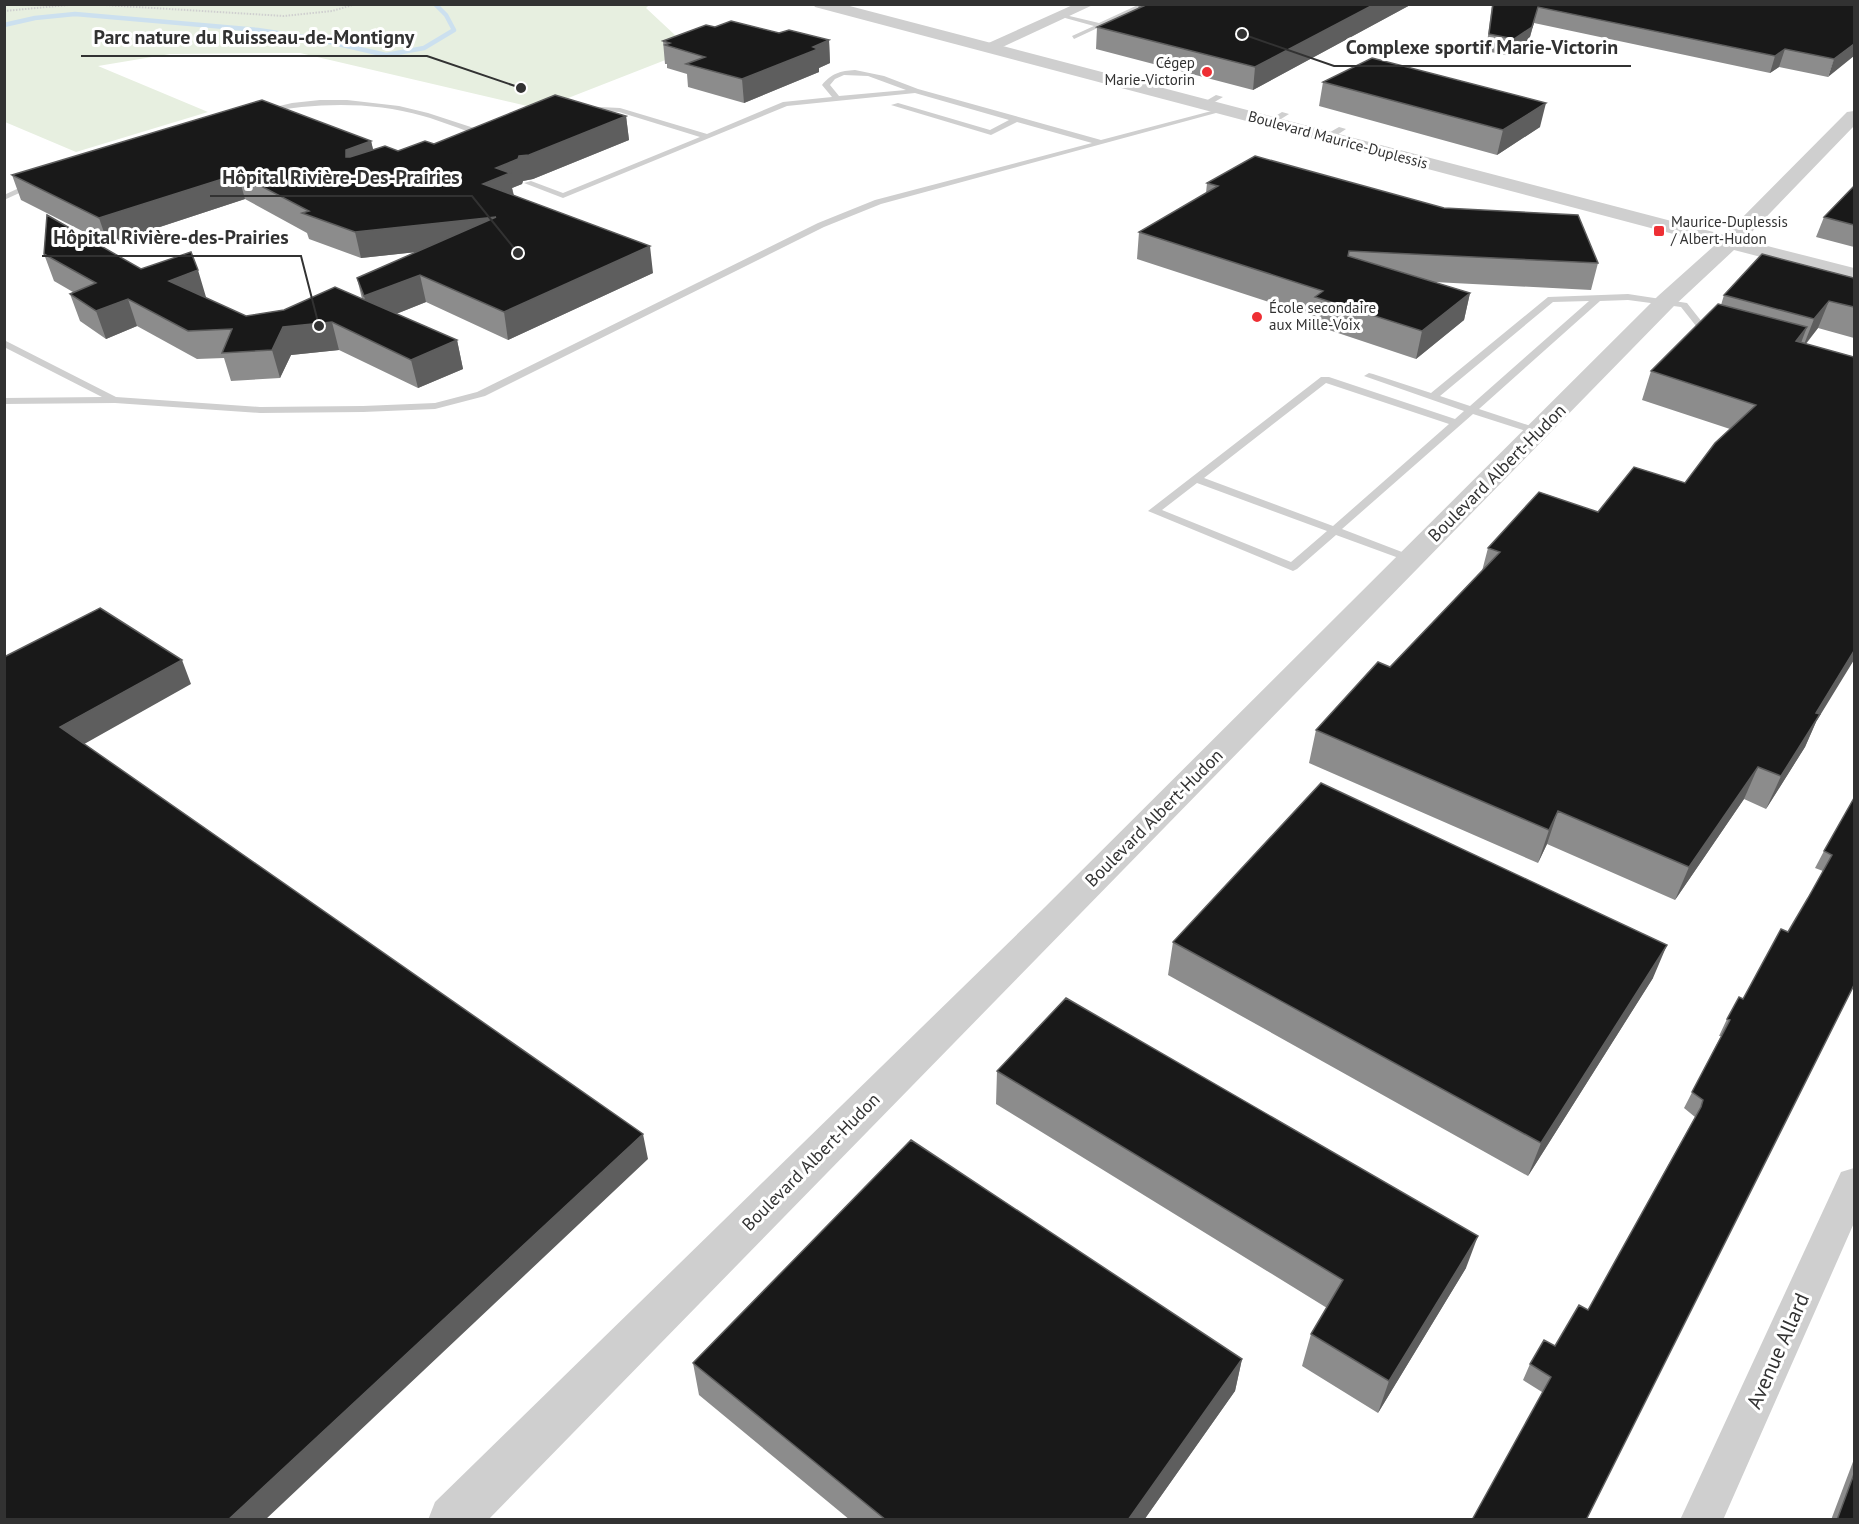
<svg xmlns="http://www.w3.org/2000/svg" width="1859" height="1524" viewBox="0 0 1859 1524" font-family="'PT Sans',sans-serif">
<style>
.green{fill:#e7efe0}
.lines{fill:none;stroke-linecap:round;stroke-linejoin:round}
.stream{stroke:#cce0ef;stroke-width:4.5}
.path{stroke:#cfcfcf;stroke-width:2;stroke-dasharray:1.5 1.5;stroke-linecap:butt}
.service{fill:#cfcfcf;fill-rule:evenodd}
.minor{fill:#cfcfcf;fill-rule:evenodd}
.tertiary{fill:#cfcfcf;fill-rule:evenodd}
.wall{fill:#8c8c8c}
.shaded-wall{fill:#5e5e5e}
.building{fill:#191919;stroke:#5e5e5e;stroke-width:1.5}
.poi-dot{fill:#ee2f34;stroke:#fff;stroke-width:2}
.labels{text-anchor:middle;stroke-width:6;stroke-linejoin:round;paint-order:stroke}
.far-poi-label{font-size:15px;fill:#323232;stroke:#fff;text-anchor:start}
.far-street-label{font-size:15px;fill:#323232;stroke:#fff}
.street-label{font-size:18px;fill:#323232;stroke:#fff}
.near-street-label{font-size:21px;fill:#323232;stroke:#fff}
.leader{fill:none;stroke:#323232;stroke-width:2}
.callout-dot{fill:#323232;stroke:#fff;stroke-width:2}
.callout-label{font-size:20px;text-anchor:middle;font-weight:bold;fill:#323232;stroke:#fff;stroke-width:6;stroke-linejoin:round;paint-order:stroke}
</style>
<rect width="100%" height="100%" fill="#fff"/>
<path class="green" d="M5 5H649L646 8 691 50 540 109 300 53 170 54 98 66 208 112 76 152 5 122Z"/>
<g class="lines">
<path class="stream" d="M4 25 35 18 75 14 258 30 312 38 386 55 424 48 454 30 446 15 435 4"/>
<path class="path" d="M88 4 284 16 332 11 356 4
M4 11 79 4"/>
<path class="service" d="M1140 4H1149L1074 39 1072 36 1094 26 1058 16 1061 14 1099 23Z
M855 70 884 76 918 89 1101 140 1223 108 1227 110 881 204 824 227 485 396 435 409 363 412 260 413 115 403 4 404V398L102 397 4 347V340L116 397 260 407 363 406 435 403 477 392 818 223 875 200 1092 143 1017 122 991 135 891 105 898 103 990 130 1009 120 915 93 787 106 563 198 524 183 531 181 563 193 700 137 619 112 583 110H580V106L620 108 707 134 783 102 832 97 822 85C832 73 840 71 855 70ZM844 75 868 76 906 90 839 96 830 85 835 79Z
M1216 95 1223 97 1206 107 1199 105Z
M320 100H347L399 106 428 113 480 130 489 128 493 130 480 135C461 130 442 121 423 116 369 101 316 103 262 113L258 111 292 103Z
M1282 112 1289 114 1273 124 1266 122Z
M1339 127 1346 129 1331 139H1325V135Z
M32 182 39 184 4 200V195Z
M1628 294 1687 303 1702 322 1719 329 1714 332 1696 326 1681 307 1628 300 1600 301 1479 409 1543 430V434H1535L1473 414 1342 529 1415 557 1417 559 1415 561H1407L1336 535 1297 569 1293 571 1148 511 1321 377H1329L1455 419 1464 411 1364 376 1369 373 1373 374 1431 393 1548 297ZM1589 301 1470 406 1440 396 1553 302ZM1326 383 1449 424 1333 526 1204 478ZM1197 483 1327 531 1291 562 1162 510Z"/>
<path class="minor" d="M1075 4H1095L994 51H984L982 48 984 45Z
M1854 1168V1223L1723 1520H1680L1841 1172Z"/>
<path class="tertiary" d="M813 4H842L1725 235 1847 112 1854 111V126L1744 240 1854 268V281L1734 250 1674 306 488 1520H428L435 1502 1043 909 1658 296 1715 245 815 7Z"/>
</g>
<path class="wall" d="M1139 4H1412L1253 90 1096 49 1097 27 1138 9Z
M1492 4H1854L1828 77 1779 67 1770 73 1534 23 1528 44 1510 56 1486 51Z
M715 27 829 40 830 63 819 68V72L744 103 688 87 687 74 667 68V64H665L663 41Z
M1323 82 1540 127 1497 155 1319 106Z
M626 116 629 140 533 179 523 181 522 184 512 188 514 195 653 273 508 340 426 302 396 314 457 340 463 369 418 388 339 350 291 355 280 378 231 381 224 358 197 359 137 326 106 339 80 321 70 294 73 292 54 281 44 254 141 269 206 297 205 298 246 316 362 299 357 278 416 252 361 258 309 239 307 233 245 199 108 244 21 200 12 175 371 141 373 150 398 151Z
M1207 183 1598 263 1591 290 1434 282 1470 293 1464 320 1416 359 1311 324 1312 316 1137 259 1139 232 1206 193Z
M1854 186V247L1816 237 1824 217Z
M1854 278V338L1818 328 1806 344 1816 722 1805 747 1766 809 1744 799 1675 900 1547 844 1538 863 1309 763 1316 730 1390 667 1482 571 1488 548 1598 512 1685 483 1730 429 1642 400 1651 371 1721 305 1724 295Z
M1854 798 1586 1520 1542 1392 1523 1380 1530 1364 1555 1346 1588 1310 1695 1117 1684 1108 1721 1036H1719L1727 1019 1743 999 1788 932 1808 898 1823 871 1815 868 1824 851Z
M1173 942 1653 978 1528 1176 1168 975Z
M997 1071 1466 1268 1378 1413 1302 1366 1311 1334 1327 1308 996 1104Z
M1242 1359 1235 1391 1144 1520H850L699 1395 693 1363Z
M1854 1459V1520H1831Z"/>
<path class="shaded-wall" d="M1375 4H1412L1253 90 1255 67Z
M1538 7 1528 44 1510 56 1514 39Z
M829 40 830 63 819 68V72L744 103 742 79Z
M1854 44V56L1828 77 1834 59Z
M1785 49 1779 67 1770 73 1775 56Z
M1546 103 1540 127 1497 155 1503 130Z
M626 116 629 140 533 179 523 181 522 184 512 188 514 198 483 184 496 168 519 156Z
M371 141 377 165 346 157V150Z
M238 174 245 199 108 244 99 218Z
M496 217 501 243 361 258 355 232Z
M650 246 653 273 508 340 504 312Z
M198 270 206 297 178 309 169 281Z
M420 275 426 302 371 324 364 296Z
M1470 293 1464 320 1416 359 1422 331Z
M128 299 137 326 106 339 96 311Z
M1829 301 1818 328 1803 347 1814 319Z
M332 322 339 350 291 355 280 378 272 350 283 327Z
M1807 327 1796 356V341Z
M457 340 463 369 418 388 411 360Z
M1854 651V660L1816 722 1805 747 1766 809 1781 776 1816 713Z
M182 660 191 684 70 752 60 727Z
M1758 767 1744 799 1675 900 1689 867Z
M1558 811 1547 844 1538 863 1549 830Z
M1667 945 1653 978 1528 1176 1541 1143Z
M643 1134 648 1159 265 1520H228Z
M1478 1236 1466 1268 1378 1413 1389 1381Z
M1242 1359 1235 1391 1144 1520H1128Z"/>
<path class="building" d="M1148 4H1375L1255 67 1097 27Z
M1493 4H1854V44L1834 59 1785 49 1775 56 1538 7 1532 27 1514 39 1489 34Z
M731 21 779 33 789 30 829 40 813 47 818 49 742 79 686 64 705 57 665 45 670 43 663 41 706 25 715 27Z
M1372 58 1546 103 1503 130 1323 82Z
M555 95 626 116 529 155 519 156 518 159 496 168 510 173 483 184 650 246 504 312 420 275 364 296 357 278 496 217 355 232 302 213 309 211 238 174 99 218 12 175 262 100 371 141 346 150V157H350L385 146 398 151 425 141 434 144Z
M1255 156 1444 208 1578 215 1598 263 1349 251 1348 256 1470 293 1422 331 1315 297 1323 291 1139 232 1218 186 1207 183Z
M1854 186V225L1824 217Z
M47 215 141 269 191 252 198 270 169 281 246 316 284 310 335 287 457 340 411 360 332 322 283 327 272 350 222 353 232 329 188 331 128 299 96 311 70 294 96 283 44 254Z
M1762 254 1854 278V307L1829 301 1814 319 1724 295Z
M1718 304 1807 327 1796 341 1854 357V651L1816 713 1820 714 1781 776 1758 767 1689 867 1558 811 1549 830 1316 730 1378 662 1390 667 1500 552 1488 548 1539 492 1598 512 1634 467 1685 483 1715 443 1756 405 1651 371Z
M100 608 182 660 60 727 643 1134 228 1520H4V657Z
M1321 783 1667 945 1541 1143 1173 942Z
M1854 798V985L1586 1520H1472L1551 1377 1530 1364 1544 1340 1555 1346 1579 1305 1588 1310 1701 1107 1703 1100 1692 1092 1730 1020 1727 1019 1739 997 1743 999 1781 929 1788 932 1808 898 1832 855 1824 851Z
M1066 998 1478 1236 1389 1381 1311 1334 1343 1280 997 1071Z
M911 1140 1242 1359 1128 1520H886L693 1363Z
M1854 1474V1520H1837Z"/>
<g class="poi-dot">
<circle cx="1207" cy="72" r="6"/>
<rect x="1653" y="225" width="12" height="12" rx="3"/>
<circle cx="1257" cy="317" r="6"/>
</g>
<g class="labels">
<g class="far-poi-label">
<text x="1195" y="68" text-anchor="end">Cégep<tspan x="1195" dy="17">Marie-Victorin</tspan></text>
<text x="1671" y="227">Maurice-Duplessis<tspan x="1671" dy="17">/ Albert-Hudon</tspan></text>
<text x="1269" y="313">École secondaire<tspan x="1269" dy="17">aux Mille-Voix</tspan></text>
</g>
<g class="far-street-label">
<text transform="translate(1338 140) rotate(15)" y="5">Boulevard Maurice-Duplessis</text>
</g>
<g class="street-label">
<text transform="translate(1497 473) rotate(-45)" y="6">Boulevard Albert-Hudon</text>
<text transform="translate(1154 818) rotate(-45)" y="6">Boulevard Albert-Hudon</text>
<text transform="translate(811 1162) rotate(-45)" y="6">Boulevard Albert-Hudon</text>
</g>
<g class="near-street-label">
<text transform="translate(1778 1351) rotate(-66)" y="7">Avenue Allard</text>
</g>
</g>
<path class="leader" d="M521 88L427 56H81M1242 34L1334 66H1631M518 253L472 196H210M319 326L301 256H42"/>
<g class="callout-dot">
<circle cx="521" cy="88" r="6"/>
<circle cx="1242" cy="34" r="6"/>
<circle cx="518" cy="253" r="6"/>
<circle cx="319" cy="326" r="6"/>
</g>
<g class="callout-label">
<text x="254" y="44">Parc nature du Ruisseau-de-Montigny</text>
<text x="1482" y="54">Complexe sportif Marie-Victorin</text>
<text x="341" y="184">Hôpital Rivière-Des-Prairies</text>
<text x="171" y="244">Hôpital Rivière-des-Prairies</text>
</g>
<rect width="1859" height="1524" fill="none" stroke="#323232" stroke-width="12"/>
</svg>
